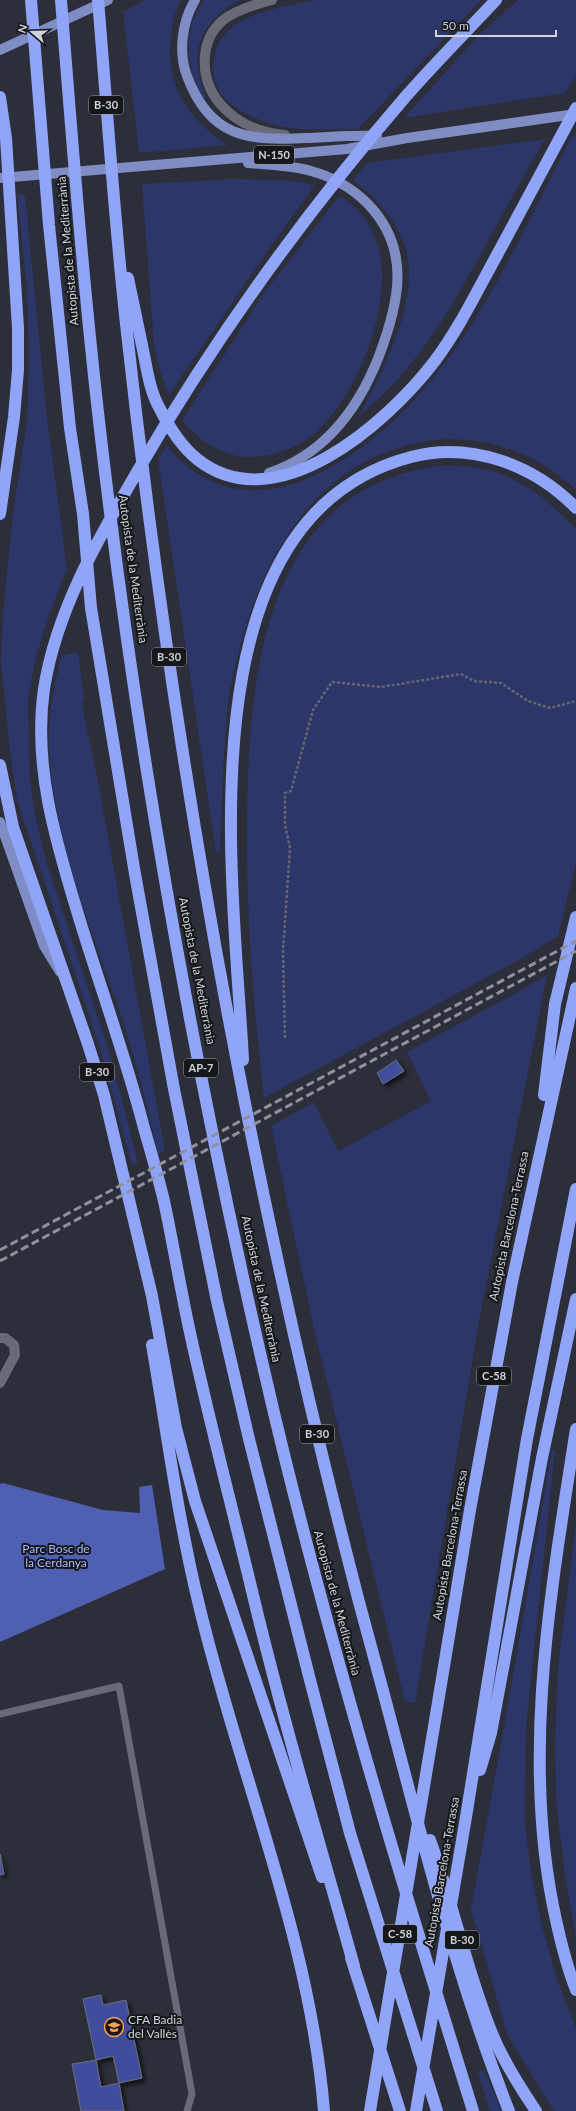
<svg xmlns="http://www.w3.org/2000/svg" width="576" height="2111" viewBox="0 0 576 2111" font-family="Lato,sans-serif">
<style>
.green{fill:#2d3669}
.forest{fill:#4f5fb1}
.building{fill:#404d9d;stroke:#6a6e79;filter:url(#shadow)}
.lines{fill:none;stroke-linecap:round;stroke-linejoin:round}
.path{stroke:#646670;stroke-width:2.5;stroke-dasharray:3 2;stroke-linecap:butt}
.lane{stroke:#686b77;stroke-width:7}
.street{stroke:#686b77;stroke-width:10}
.primary{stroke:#808dc4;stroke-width:10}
.highway{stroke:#90a4f8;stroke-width:12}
.rail{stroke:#8f919a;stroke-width:3;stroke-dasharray:8 4;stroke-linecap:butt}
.labels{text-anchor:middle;stroke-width:4;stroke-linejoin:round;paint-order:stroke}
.shield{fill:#15171b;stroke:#989aa0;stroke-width:1}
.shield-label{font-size:11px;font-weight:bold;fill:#d0d2d9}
.street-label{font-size:12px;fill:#d0d2d9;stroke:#15171b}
.park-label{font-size:12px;fill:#a9bafc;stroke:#15171b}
.poi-label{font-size:12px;fill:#d0d2d9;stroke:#15171b;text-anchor:start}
</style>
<defs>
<filter id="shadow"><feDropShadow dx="3.5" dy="3.5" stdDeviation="2" flood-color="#0009"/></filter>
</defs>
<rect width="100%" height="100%" fill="#2c2e39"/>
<path class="green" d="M145 0H181C174 12 172 25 171 38 165 86 189 120 228 145L139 153 123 12Z
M204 0H240C199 22 188 54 206 97L204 100C186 69 181 31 204 0Z
M315 0H481L358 129C329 129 299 132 271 124 254 119 235 110 224 97 207 79 211 44 230 29 252 10 288 6 315 0Z
M518 0H576V75L565 93 404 118 479 35Z
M576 135V490C538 453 482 433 429 441 325 456 270 542 243 636 237 658 231 681 228 704 223 753 222 802 220 851L216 852 158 459 167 446C195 481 237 498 282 487 313 479 339 464 365 445 466 368 515 245 572 136Z
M545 139C523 177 502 215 481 254 444 319 418 367 359 416 383 372 423 294 404 243 394 217 375 197 353 180L367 163Z
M230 179 288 180 315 185 273 243 169 395 161 374 154 346 142 184Z
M25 194 47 418 67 569 47 620 35 661 28 699 30 780 35 815 47 864 110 1054 138 1163 132 1165 99 1045 17 800 11 760 1 661 3 614 13 513 27 422 29 356 27 288 17 195Z
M340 195C346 200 353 205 359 211 368 221 378 241 380 254 391 309 357 396 315 433 296 449 273 457 248 457 221 456 198 440 182 420L264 293Z
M439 466C456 466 472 466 488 470 523 478 552 504 576 529V862L558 936 526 956 264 1098C253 1004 246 912 247 818 249 676 263 489 439 466Z
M78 652 84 697 82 704 99 787 165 1151 158 1154C149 1115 140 1075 128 1037 98 942 53 847 49 746 48 715 54 686 61 656Z
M547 975 480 1316 415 1703 405 1701 315 1333 271 1126 314 1102 338 1151 431 1101 407 1052 509 997Z
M552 1450H555L526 1726 525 1821 531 1873 541 1922 557 1980 576 2028V2111H554L507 2034 471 1909 506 1716Z
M576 1523V1939L565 1875 556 1800 555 1743 558 1667Z
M484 2070 501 2111H490L478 2072Z"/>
<path class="forest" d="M3 1483 103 1510 140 1513 139 1487 152 1485 165 1569 0 1642V1484Z"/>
<path class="building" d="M396 1060 404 1071 383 1084 377 1073Z
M0 1854 4 1874 0 1875Z
M101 1995 103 2005 126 2000 142 2078 119 2083 113 2056 96 2060 83 1999Z
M96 2060 101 2087 119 2083 124 2111H81L72 2064Z"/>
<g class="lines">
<path class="path" d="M285 1038 283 951 290 848 285 825V793L291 791 313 710 332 682 381 687 461 674 474 681 501 683 528 701 550 708 576 701"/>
<path class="lane" d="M0 1714 119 1686 192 2094 187 2111"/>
<path class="street" d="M272 0C256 4 235 10 222 21 212 30 206 43 205 56 201 102 243 132 285 135
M0 1338H5L14 1345 15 1355 0 1383"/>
<path class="primary" d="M195 0C182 22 178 52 187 76 210 138 248 141 307 138 330 137 353 135 377 136
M0 50 108 0
M248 163C269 165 291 165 311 171 333 177 352 188 368 204 412 250 399 303 379 356 358 410 325 454 269 473
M0 178 347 149 407 138 576 114
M0 822 44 946 60 972"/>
<path class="highway" d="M31 0 49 225 70 428 83 514 91 608 135 874 174 1089 217 1301 249 1439 310 1680 350 1833 437 2111
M61 0C72 140 83 281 99 421 137 754 197 1087 274 1413 330 1648 401 1880 473 2111
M98 0C107 108 114 216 126 324 173 755 250 1183 359 1602 377 1668 395 1735 412 1801 440 1906 469 2010 509 2111
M0 97 6 138 18 328V370L14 417 0 514
M128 278C133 302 138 326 143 350 147 370 150 392 160 409 169 427 181 446 197 459 276 522 387 423 434 362 459 329 477 291 497 255 523 206 550 157 576 108
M0 765 13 827 88 1044 104 1095 152 1296 176 1428 195 1501 322 1877
M243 1060C234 882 179 518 411 457 471 441 534 465 576 508
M544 1095 555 1004 576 917
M152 1345C167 1432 178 1520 199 1605 239 1774 310 1937 324 2111
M576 1429C551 1590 520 1759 556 1920 561 1943 567 1967 576 1990
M480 1770 491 1733 542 1458 576 1299
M430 1840C453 1903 466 1969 491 2031 502 2059 519 2086 536 2111
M351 1958 400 2111
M354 1966C319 1841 282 1717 252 1591 231 1503 208 1416 189 1328 180 1286 173 1243 164 1201 158 1176 151 1152 144 1128 125 1054 99 984 77 911 55 839 33 765 44 689 56 611 98 539 137 472 215 338 306 212 407 95 436 62 466 32 496 0
M370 2111 470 1510 512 1282 576 988
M416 2111 466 1817 527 1439 576 1189"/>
<path class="rail" d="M0 1250 576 941
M0 1261 576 951"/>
</g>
<defs>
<g id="school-ring" transform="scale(1)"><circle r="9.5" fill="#15171b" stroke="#f8a14a" stroke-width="1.5"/><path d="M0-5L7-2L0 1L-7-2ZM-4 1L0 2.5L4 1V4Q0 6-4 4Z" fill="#f8a14a"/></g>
</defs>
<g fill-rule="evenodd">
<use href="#school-ring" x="114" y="2027"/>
</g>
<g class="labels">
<g class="shield">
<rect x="89" y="96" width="34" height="18" rx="3"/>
<rect x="254" y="146" width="40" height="18" rx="3"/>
<rect x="152" y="648" width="34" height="18" rx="3"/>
<rect x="184" y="1059" width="34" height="18" rx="3"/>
<rect x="80" y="1063" width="34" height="18" rx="3"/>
<rect x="477" y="1367" width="34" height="18" rx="3"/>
<rect x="300" y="1425" width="34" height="18" rx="3"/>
<rect x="383" y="1925" width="34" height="18" rx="3"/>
<rect x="445" y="1931" width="34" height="18" rx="3"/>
</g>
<g class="shield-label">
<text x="106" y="109">B-30</text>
<text x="274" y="159">N-150</text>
<text x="169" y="661">B-30</text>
<text x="201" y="1072">AP-7</text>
<text x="97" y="1076">B-30</text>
<text x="494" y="1380">C-58</text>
<text x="317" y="1438">B-30</text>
<text x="400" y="1938">C-58</text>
<text x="462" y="1944">B-30</text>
</g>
<g class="street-label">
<text transform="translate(68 251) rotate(-95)" y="4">Autopista de la Mediterrània</text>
<text transform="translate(133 569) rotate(82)" y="4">Autopista de la Mediterrània</text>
<text transform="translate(197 971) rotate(79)" y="4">Autopista de la Mediterrània</text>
<text transform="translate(509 1226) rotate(-78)" y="4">Autopista Barcelona-Terrassa</text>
<text transform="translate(261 1289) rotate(78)" y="4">Autopista de la Mediterrània</text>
<text transform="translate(450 1545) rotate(-80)" y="4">Autopista Barcelona-Terrassa</text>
<text transform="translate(337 1603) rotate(75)" y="4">Autopista de la Mediterrània</text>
<text transform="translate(442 1872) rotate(-80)" y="4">Autopista Barcelona-Terrassa</text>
</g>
<g class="park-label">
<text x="56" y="1553">Parc Bosc de<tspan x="56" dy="14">la Cerdanya</tspan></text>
</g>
<g class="poi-label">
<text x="128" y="2024">CFA Badia<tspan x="128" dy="14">del Vallès</tspan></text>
</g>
</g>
<g transform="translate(32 32) rotate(289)" stroke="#15171b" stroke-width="3" paint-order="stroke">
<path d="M0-3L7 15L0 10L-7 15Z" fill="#d0d2d9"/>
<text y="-6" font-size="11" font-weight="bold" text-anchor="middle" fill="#d0d2d9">N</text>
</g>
<path d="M436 30v6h120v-6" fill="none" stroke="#d0d2d9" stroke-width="2"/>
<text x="442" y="30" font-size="12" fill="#d0d2d9" stroke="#15171b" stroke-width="3" paint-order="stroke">50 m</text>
</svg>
